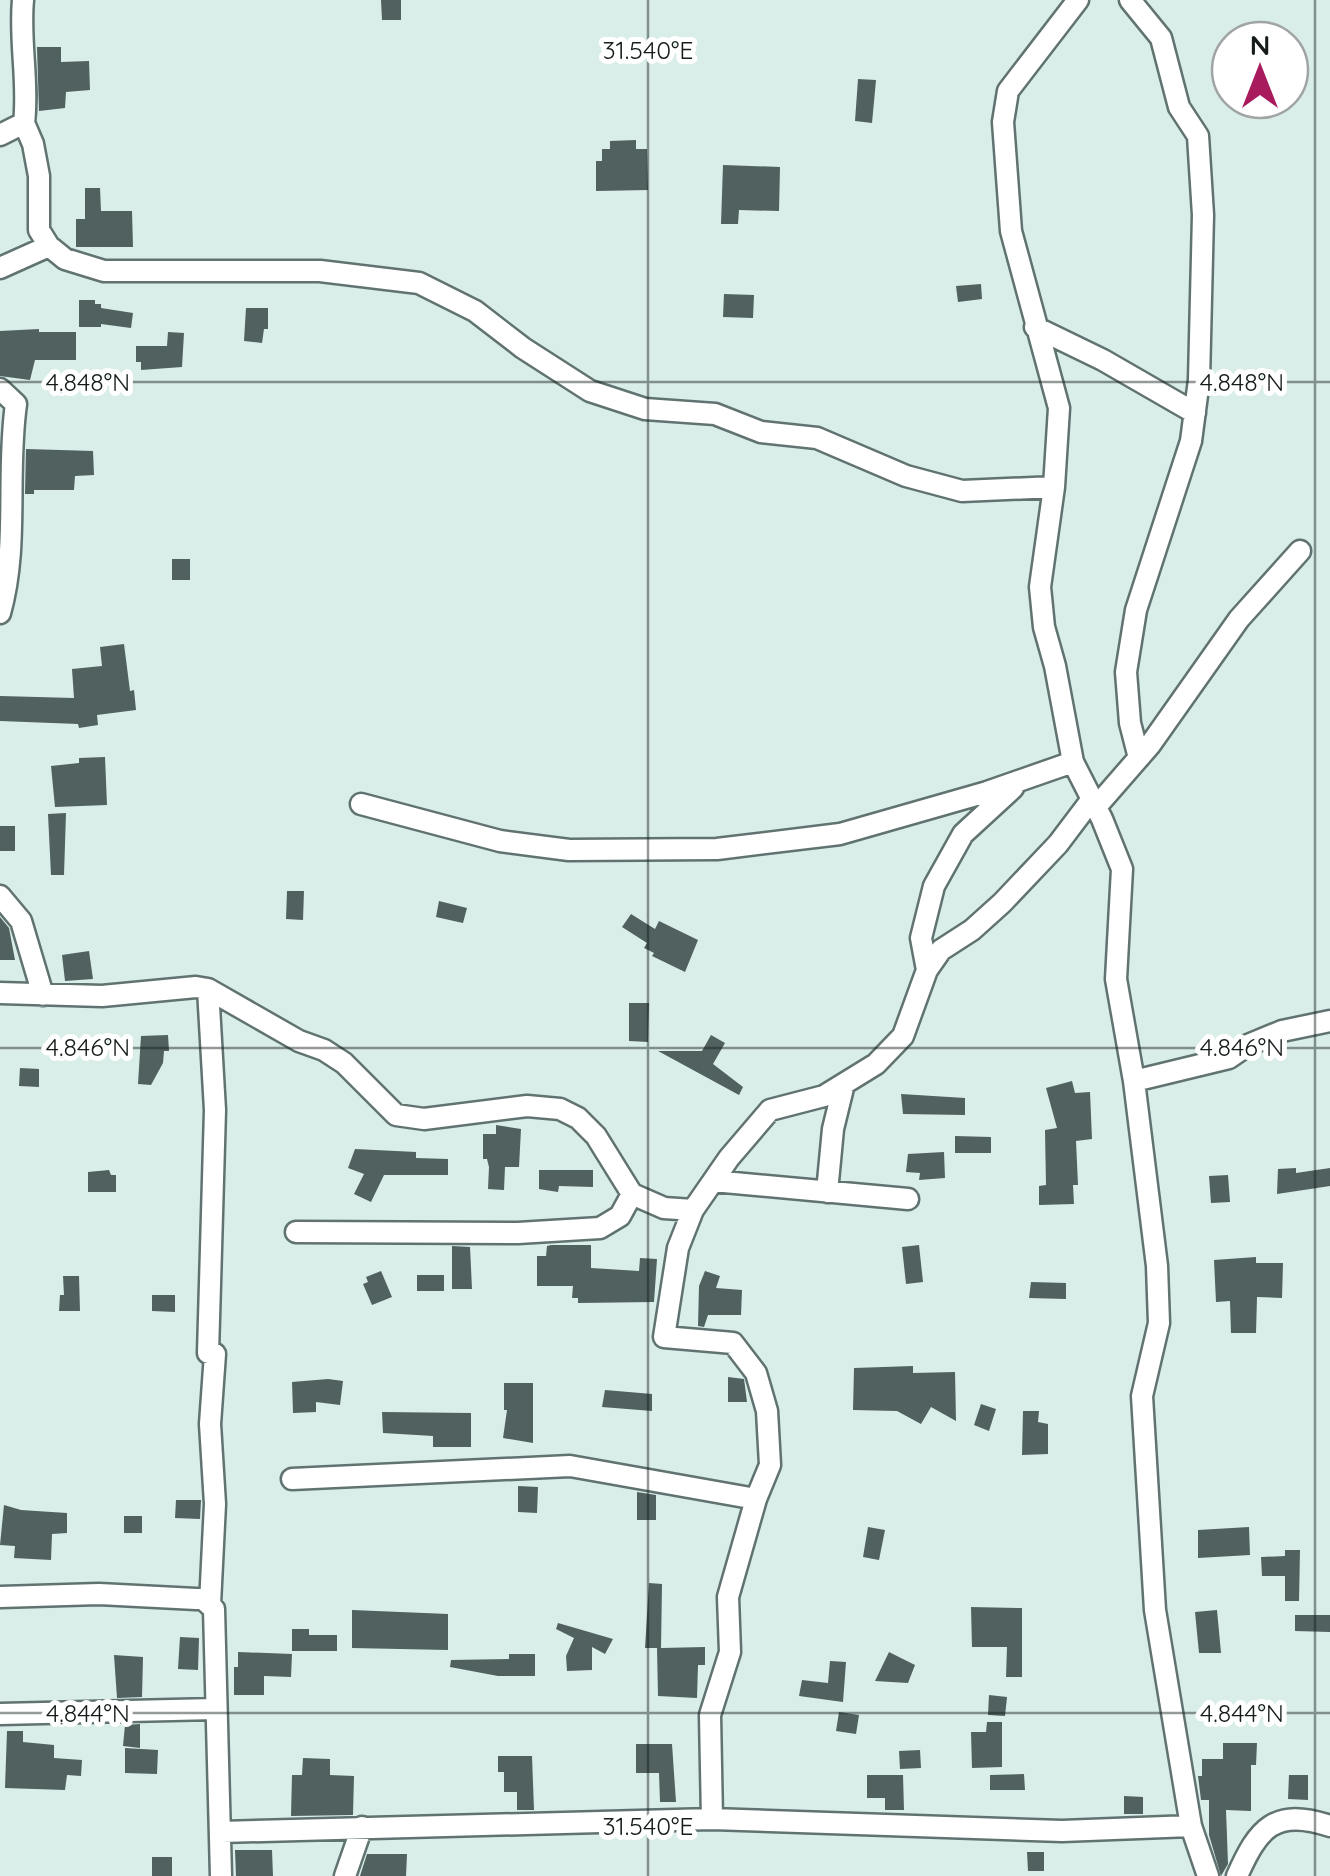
<svg xmlns="http://www.w3.org/2000/svg" width="1330" height="1876" viewBox="0 0 1330 1876" font-family="Quicksand,sans-serif">
<style>
.building{fill:#50615f}
.lines{fill:none;stroke-linecap:round;stroke-linejoin:round}
.minor-casing{stroke:#617370;stroke-width:25}
.minor{stroke:#fff;stroke-width:20}
.ticks{fill:none;stroke:#151c1b;stroke-width:2.5;stroke-opacity:0.45}
.ticks-label{font-size:25px;text-anchor:middle;fill:#151c1b;stroke:#fff;stroke-width:10;stroke-linejoin:round;paint-order:stroke}
</style>
<rect width="100%" height="100%" fill="#d9ede9"/>
<path class="building" d="M381 0H401V20H382Z
M37 47H61V62L89 61 90 90 66 92 65 108 39 111Z
M858 79 876 80 872 123 855 121Z
M636 140V149H647L648 190 596 191V161H602V149H610V141Z
M723 165 780 167 779 211 739 210 738 224H721Z
M85 188H100L101 211H132L133 247H76V219H85Z
M981 284 982 299 958 302 956 286Z
M724 294 754 295 753 318 723 317Z
M79 300H95V304H101V308L133 313 131 328 101 324V327H79Z
M246 308H268V329H264L262 343 244 341Z
M39 329V332H76V360H35L30 380 0 376V331Z
M168 332 184 333 182 367 141 370V362H136V346H167Z
M26 449 93 451 94 475 75 476 74 490H34V494H25Z
M172 559H190V580H172Z
M124 644 130 691 134 690 136 710 97 715 98 725 79 728 78 724 0 721V696L74 698 72 669 102 666 100 647Z
M105 757 107 805 55 807 51 766 79 763V758Z
M66 813 64 875H51L48 814Z
M0 826H15V851H0Z
M287 891H304L303 920 286 919Z
M439 901 467 908 463 923 436 917Z
M631 914 655 929 659 921 698 940 685 972 652 956 654 953 644 948 647 943 622 927Z
M0 917 9 928 15 960H0Z
M89 951 93 979 65 981 62 955Z
M629 1003H649L648 1042 629 1041Z
M168 1035 169 1051H164L163 1063 151 1085 138 1084 141 1036Z
M711 1035 725 1043 713 1064 743 1087 739 1095 658 1051H702Z
M20 1068 39 1069V1087L19 1086Z
M1072 1081 1075 1093 1090 1092 1092 1139 1076 1141 1078 1185H1073L1074 1204 1039 1205V1186L1046 1185 1045 1130 1057 1128 1046 1088Z
M901 1094 965 1098V1115L903 1114Z
M496 1125 521 1129 519 1167H505L504 1190 488 1189 489 1167 487 1159H483V1134H496Z
M955 1136 991 1137V1153H955Z
M355 1149 416 1152V1158L448 1159V1175H384L371 1202 354 1194 364 1174 348 1168Z
M944 1152 945 1178 919 1180 920 1173 906 1172 908 1154Z
M1296 1168V1173L1330 1168V1186L1277 1194 1278 1169Z
M109 1170 111 1175H116V1192H88V1172Z
M539 1170H593V1187L559 1186 558 1192 539 1189Z
M1228 1175 1230 1202 1211 1203 1209 1176Z
M551 1245H591V1268L639 1271 640 1258 657 1259 654 1302 578 1303V1298H572L573 1286H537V1256H546L547 1246Z
M919 1245 923 1282 906 1284 902 1247Z
M452 1246 470 1247 472 1289H452Z
M1256 1257V1263H1283L1282 1298 1257 1297 1256 1333H1231L1230 1301 1216 1302 1214 1260Z
M381 1271 392 1297 372 1305 363 1284 368 1282 366 1277Z
M705 1271 720 1276 716 1288 742 1290 741 1315H708L704 1327 698 1326 699 1286Z
M417 1275H444V1291H417Z
M63 1276H79L80 1311H59L60 1295H64Z
M1031 1282 1066 1283V1299L1029 1298Z
M152 1295H175V1312L152 1311Z
M913 1366V1373L955 1372 956 1421 931 1407 921 1424 897 1411 853 1410 854 1368Z
M728 1377 744 1379 747 1402H728Z
M328 1379 343 1381 340 1405 316 1402V1412L293 1413 292 1382Z
M504 1383H533V1443L503 1438 507 1410H504Z
M605 1390 652 1394V1411L602 1407Z
M981 1404 996 1409 989 1431 974 1425Z
M1023 1411H1039L1038 1422 1048 1424V1454L1022 1455Z
M382 1412 471 1413V1447H433V1436L383 1433Z
M518 1486 538 1487 537 1513 518 1512Z
M637 1492 656 1495V1520H637Z
M176 1500H201L200 1519 175 1518Z
M4 1505 21 1510 67 1513V1533L52 1534 51 1560 14 1558 15 1546 0 1545Z
M124 1516H142V1533H124Z
M868 1527 885 1530 879 1560 863 1557Z
M1249 1527 1250 1555 1198 1558V1530Z
M1285 1550H1300L1299 1601H1285V1576H1262L1261 1557 1285 1556Z
M649 1583 662 1584 661 1648 705 1647V1665H698L697 1698 658 1696 657 1648H645Z
M971 1607 1022 1608V1677H1006L1007 1647H972Z
M352 1610 448 1614V1650L352 1648Z
M1217 1610 1221 1653H1199L1195 1612Z
M1295 1615H1330V1632L1295 1631Z
M558 1623 613 1639 605 1654 592 1647V1670L567 1671 566 1656 574 1638 556 1629Z
M292 1629H309V1635H337V1651H292Z
M180 1637 199 1638 198 1670 178 1669Z
M238 1652 292 1654 291 1677 264 1676V1695H234V1667H238Z
M889 1652 915 1665 908 1683 875 1681Z
M509 1654H535V1676H498L450 1667 451 1660 509 1659Z
M114 1655 143 1657 142 1697 117 1698Z
M830 1661 846 1662 843 1702 799 1696 802 1680 828 1683Z
M989 1695 1007 1697 1005 1716 988 1715Z
M839 1712 859 1715 856 1734 836 1731Z
M987 1722H1002V1767L972 1768 971 1732H986Z
M140 1724V1748L123 1746 125 1725Z
M7 1731H23V1742L54 1745V1758L82 1760 81 1776 67 1775 65 1790 5 1788Z
M1223 1743H1257L1256 1765H1251V1811L1226 1810 1228 1864 1221 1876 1209 1835V1800H1201L1198 1776H1202V1759H1223Z
M636 1744H672L676 1802H660L659 1773H636Z
M125 1748 158 1750 157 1774 125 1773Z
M920 1750 921 1768 900 1769 899 1751Z
M498 1756H532L534 1810H517V1792H504V1772H498Z
M303 1758 330 1759V1775L354 1776 353 1815 291 1816 292 1775H302Z
M1024 1774 1025 1790H990V1775Z
M867 1775H903L904 1810H885V1798H867Z
M1289 1775H1308V1800L1288 1799Z
M1124 1796 1143 1797V1814H1124Z
M235 1850H272L273 1876H236Z
M1027 1852H1044V1871H1028Z
M367 1854H407L406 1876H360Z
M152 1857H172V1876H152Z"/>
<g class="lines">
<g class="minor-casing">
<path id="minor" d="M1078 0 1008 91 1003 122 1011 231 1059 408 1054 487 1040 587 1044 627 1055 666 1073 762 1102 819 1122 869 1116 979 1134 1081 1157 1266 1159 1323 1142 1396 1155 1610 1191 1826 1208 1876
M1130 0 1161 38 1179 107 1198 136 1203 215 1199 380 1191 441 1136 610 1126 672 1130 723 1139 758
M24 123 33 144 39 176V230L49 246 65 259 104 271H320L419 283 475 311 523 348 590 391 645 409 715 414 761 432 817 438 906 476 962 491 1054 487
M0 135 24 123C29 83 19 41 23 0
M0 268 49 246
M1035 327 1103 360 1195 413
M0 389 16 404C6 474 19 546 0 613
M361 804 500 841 569 850 717 849 840 834 987 792 1073 762
M1096 807 1150 745 1239 619 1300 551
M0 896 21 921 43 995
M927 970 921 938 934 886 963 834 1013 788
M208 989 215 1110 208 1353
M0 993 102 996 196 987 208 989 299 1041 324 1050 344 1063 396 1115 424 1119 527 1106 560 1109 578 1118 596 1136 632 1194 664 1208 693 1210
M1134 1081 1229 1058 1248 1045 1282 1031 1330 1021
M713 1181 908 1199
M827 1192 833 1129 844 1084
M296 1232 518 1233 600 1228 620 1216 632 1194
M292 1479 570 1466 756 1499
M0 1597 99 1594 196 1599H203L214 1609 221 1876
M210 1604 215 1504 210 1424 215 1354
M0 1714 215 1709
M712 1819 710 1715 730 1652 728 1597 756 1499 770 1465 767 1411 756 1373 733 1343 664 1337 678 1248 693 1210 729 1158 770 1110 824 1096 876 1064 903 1036 927 970 941 950 972 930 1002 903 1058 844 1092 799
M221 1832 712 1819 1062 1831 1191 1826
M345 1876 362 1827
M1237 1876C1258 1829 1274 1807 1330 1826"/>
</g>
<use href="#minor" class="minor"/>
</g>
<path class="ticks" d="M648 0V1876M1315 0V1876M0 382H1330M0 1048H1330M0 1713H1330"/>
<g class="ticks-label">
<text x="648" y="59">31.540°E</text>
<text x="88" y="391">4.848°N</text>
<text x="1242" y="391">4.848°N</text>
<text x="88" y="1056">4.846°N</text>
<text x="1242" y="1056">4.846°N</text>
<text x="88" y="1722">4.844°N</text>
<text x="1242" y="1722">4.844°N</text>
<text x="648" y="1835">31.540°E</text>
</g>
<g transform="translate(1260 70)"><circle r="48" fill="#ffffff" stroke="#a1a4a4" stroke-width="2.5"/>
<path d="M0-8L18 38L0 25L-18 38Z" fill="#a81c5e"/>
<text y="-15" font-size="28" font-weight="bold" text-anchor="middle" fill="#151c1b">N</text>
</g>
</svg>
